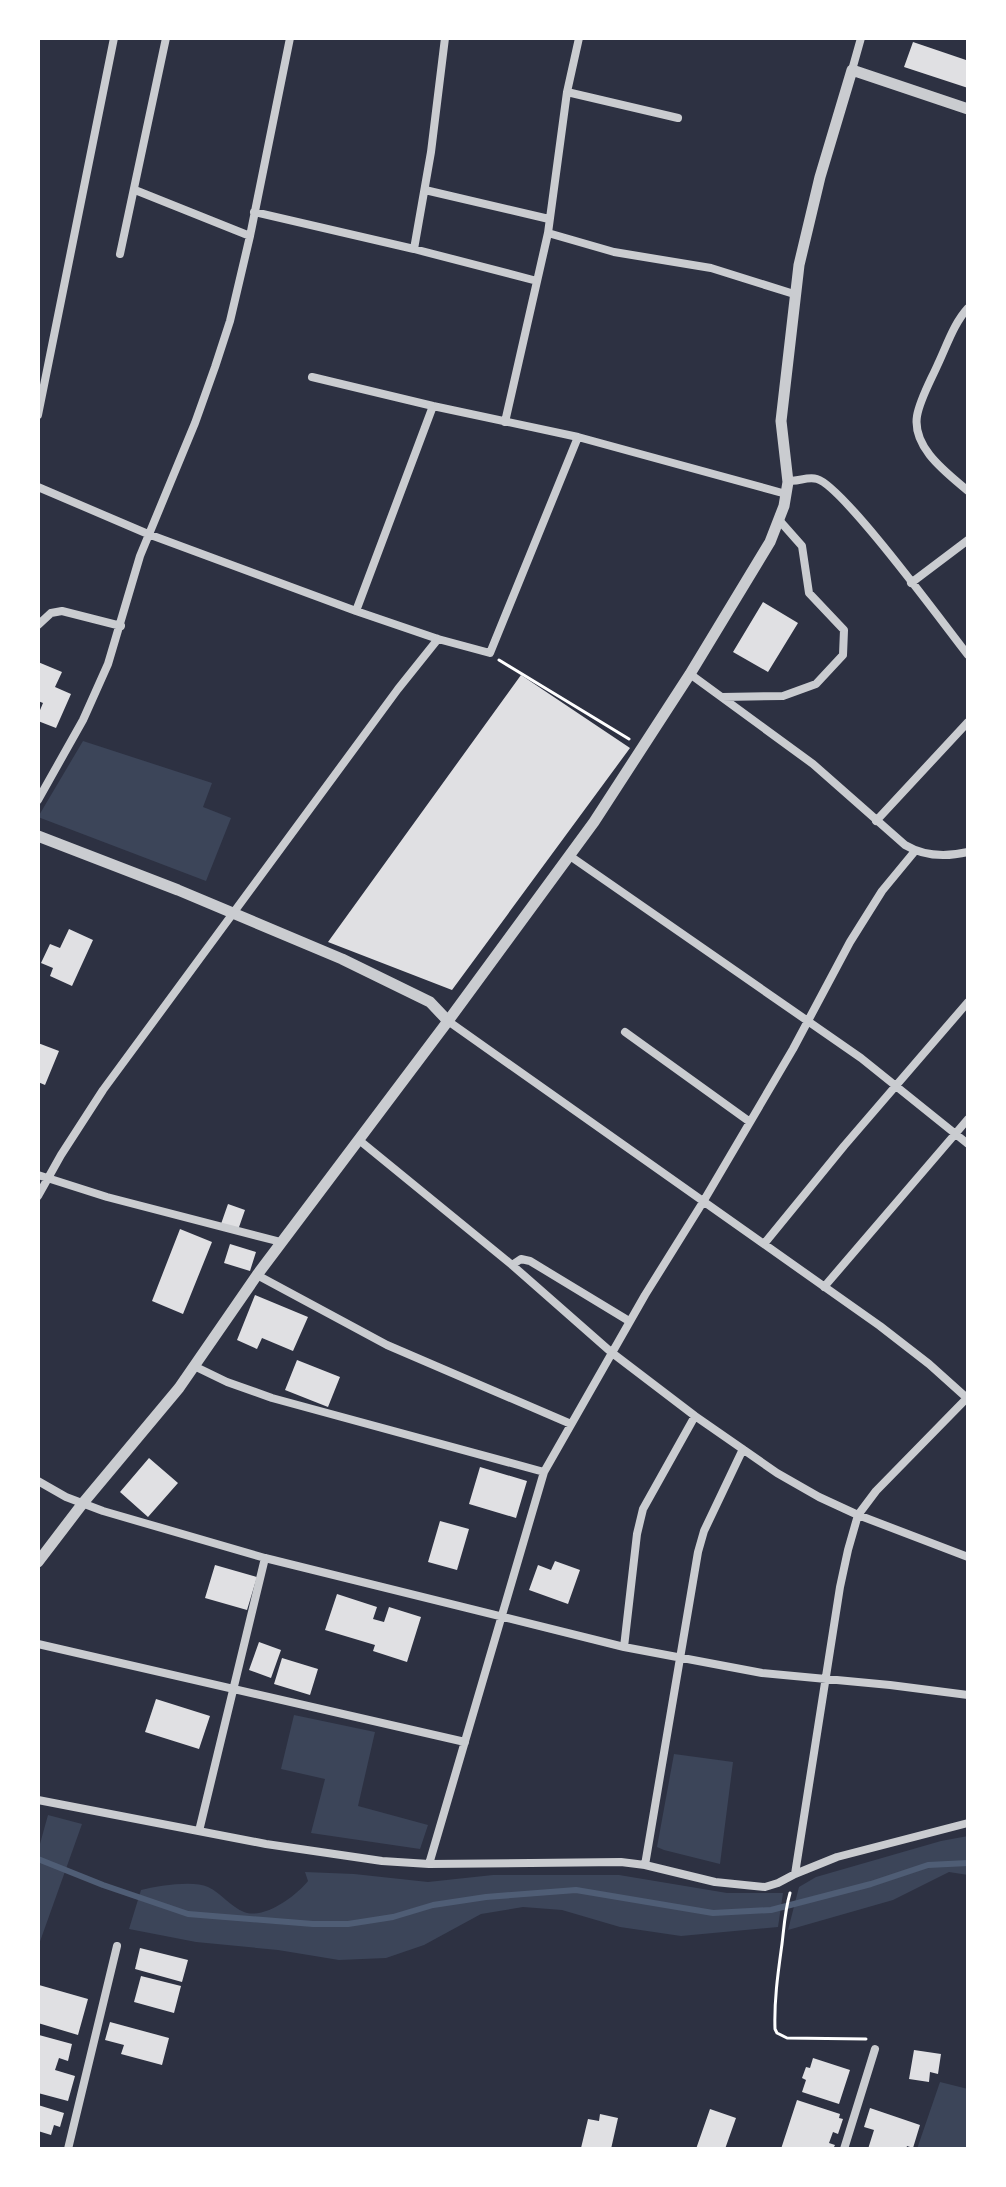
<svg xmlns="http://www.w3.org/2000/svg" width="1006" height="2187" viewBox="0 0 1006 2187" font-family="'Noto Sans',sans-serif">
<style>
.green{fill:#3c4559}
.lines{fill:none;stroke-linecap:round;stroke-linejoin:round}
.stream{stroke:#4f5d75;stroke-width:6}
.building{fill:#e0e0e3}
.path{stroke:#fff;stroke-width:3}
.minor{stroke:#caccd0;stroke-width:8}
.tertiary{stroke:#caccd0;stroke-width:11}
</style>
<rect width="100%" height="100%" fill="#2d3142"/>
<path class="green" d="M83 741 212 783 203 807 231 818 206 881 38 817Z
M294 1715 375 1732 358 1806 428 1825 420 1849 311 1833 325 1779 281 1769Z
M674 1754 733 1762 720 1864 664 1850 657 1847Z
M48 1815 82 1824 38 1947V1851Z
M968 1836V1875L949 1872 893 1900 788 1930 799 1887 816 1877 941 1841Z
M305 1872 354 1874 428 1882 493 1875H619L727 1893H783L778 1927 681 1936 620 1927 562 1910 523 1907 481 1914 424 1945 386 1958 339 1960 278 1950 196 1942 129 1929 141 1890C158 1886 193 1880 208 1887 221 1893 231 1907 244 1912 264 1920 296 1896 308 1881Z
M940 2082 968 2089V2149H917Z"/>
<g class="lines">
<path class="stream" d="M38 1859 103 1885 188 1914 313 1924H348L393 1917 433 1905 486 1897 576 1890 713 1913 771 1910 871 1884 928 1865 968 1863"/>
</g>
<path class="building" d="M913 42 966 60 968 56V88L904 67Z
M763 602 798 623 768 672 733 652Z
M38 662 62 672 55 687 71 694 56 728 38 721V715L43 703 38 701Z
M521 675 630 748 452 990 328 942Z
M69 929 93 940 72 986 50 976 53 968 41 963 50 944 60 948Z
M38 1043 59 1051 45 1085 38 1082Z
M228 1204 245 1210 238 1230 221 1224Z
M180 1229 212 1242 183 1314 152 1301Z
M230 1244 256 1252 250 1271 224 1263Z
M255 1295 308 1317 293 1351 262 1338 257 1349 237 1340Z
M297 1360 340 1377 328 1407 285 1390Z
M149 1458 178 1483 148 1517 120 1492Z
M480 1467 527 1481 516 1518 469 1504Z
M440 1521 469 1529 457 1570 428 1562Z
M555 1561 580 1570 568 1604 529 1590 538 1565 551 1570Z
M215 1565 257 1577 247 1610 205 1598Z
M337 1594 377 1607 373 1619 384 1622 389 1607 421 1617 407 1662 373 1651 375 1645 325 1630Z
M259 1642 281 1650 271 1678 249 1670Z
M282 1658 318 1669 310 1695 274 1684Z
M156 1699 210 1716 199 1749 145 1732Z
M140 1948 188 1960 182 1982 135 1969Z
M141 1976 181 1986 174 2013 134 2002Z
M39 1985 88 1999 78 2035 38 2023Z
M110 2022 169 2038 162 2065 121 2054 124 2045 105 2040Z
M39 2035 72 2044 68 2061 59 2058 55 2070 75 2076 68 2101 38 2093Z
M914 2050 941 2054 938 2074 930 2072 929 2082 909 2079Z
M813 2058 850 2070 839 2104 802 2092 806 2080 802 2078 806 2067 810 2068Z
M797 2100 840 2114 839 2118 843 2119 838 2134 833 2132 829 2143 835 2145 833 2149H781Z
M38 2105 64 2113 60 2127 54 2125 51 2135 38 2131Z
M870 2108 920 2125 913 2148 907 2146 906 2149H868L874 2130 864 2127Z
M710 2109 736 2118 725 2149H696Z
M600 2114 618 2118 611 2149 581 2148 588 2119 599 2121Z"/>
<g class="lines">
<path class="path" d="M499 660 629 739
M790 1893C785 1910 784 1927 782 1944 778 1973 774 2000 775 2029L777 2033 787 2038 866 2039"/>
<path class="minor" d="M852 70 861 38
M567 92 678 118
M135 190 250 236
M425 190 549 219
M254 212 414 249 537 281
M548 233 614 252 711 268 794 294
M414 249 431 152 445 38
M120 254 166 38
M968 308C954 323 947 345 938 364 931 380 920 399 917 416 912 448 947 473 968 491
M312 377 433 406 578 437 786 494
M38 415 114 38
M505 422 548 233 567 92 579 38
M787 480C797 483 806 476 817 479 843 486 945 626 968 655
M38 487 148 534 356 611 438 639 490 653 578 437
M911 583 968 540
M356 611 433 406
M38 625 51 613 62 611 121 626
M690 674 813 764 905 845C925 857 946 857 968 852
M722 697 783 696 816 684 843 655 844 630 809 593 802 546 779 520
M38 800 83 720 108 664 140 556 195 423 215 367 230 321 250 236 290 38
M876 821 968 722
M570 856 861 1058 968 1144
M448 1021 880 1326 929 1364 968 1399
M625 1032 750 1122
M359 1140 512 1265 611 1352 695 1416 777 1473 819 1497 858 1515 968 1557
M38 1175 107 1197 281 1242
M38 1196 61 1155 103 1090 398 689 438 639
M764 1244 844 1146 968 1002
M512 1265 521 1259 530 1261 629 1321
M257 1275 387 1345 571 1424
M824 1287 968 1119
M194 1366 227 1382 272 1398 544 1472
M38 1481 66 1497 103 1511 265 1558 624 1647 762 1673 890 1685 968 1695
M38 1644 465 1742
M624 1647 637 1534 643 1509 695 1416
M38 1800 266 1844 382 1861 429 1864 621 1862 645 1865 715 1882 765 1887 778 1883 795 1874 837 1857 968 1823
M199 1831 265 1558
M429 1864 544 1472 645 1295 703 1202 793 1049 850 942 882 891 915 851
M645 1865 698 1552 704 1531 743 1449
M795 1874 840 1587 848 1550 858 1515 876 1491 968 1397
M68 2149 117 1946
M844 2149 875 2049"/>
<path class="tertiary" d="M38 836 178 890 342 959 430 1002 448 1021
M38 1562 83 1503 179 1388 257 1275 448 1021 594 822 690 674 770 542 784 506 788 482 781 421 799 265 820 177 852 70 968 109"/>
</g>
<rect width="1006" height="2187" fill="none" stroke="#ffffff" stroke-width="80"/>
</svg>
